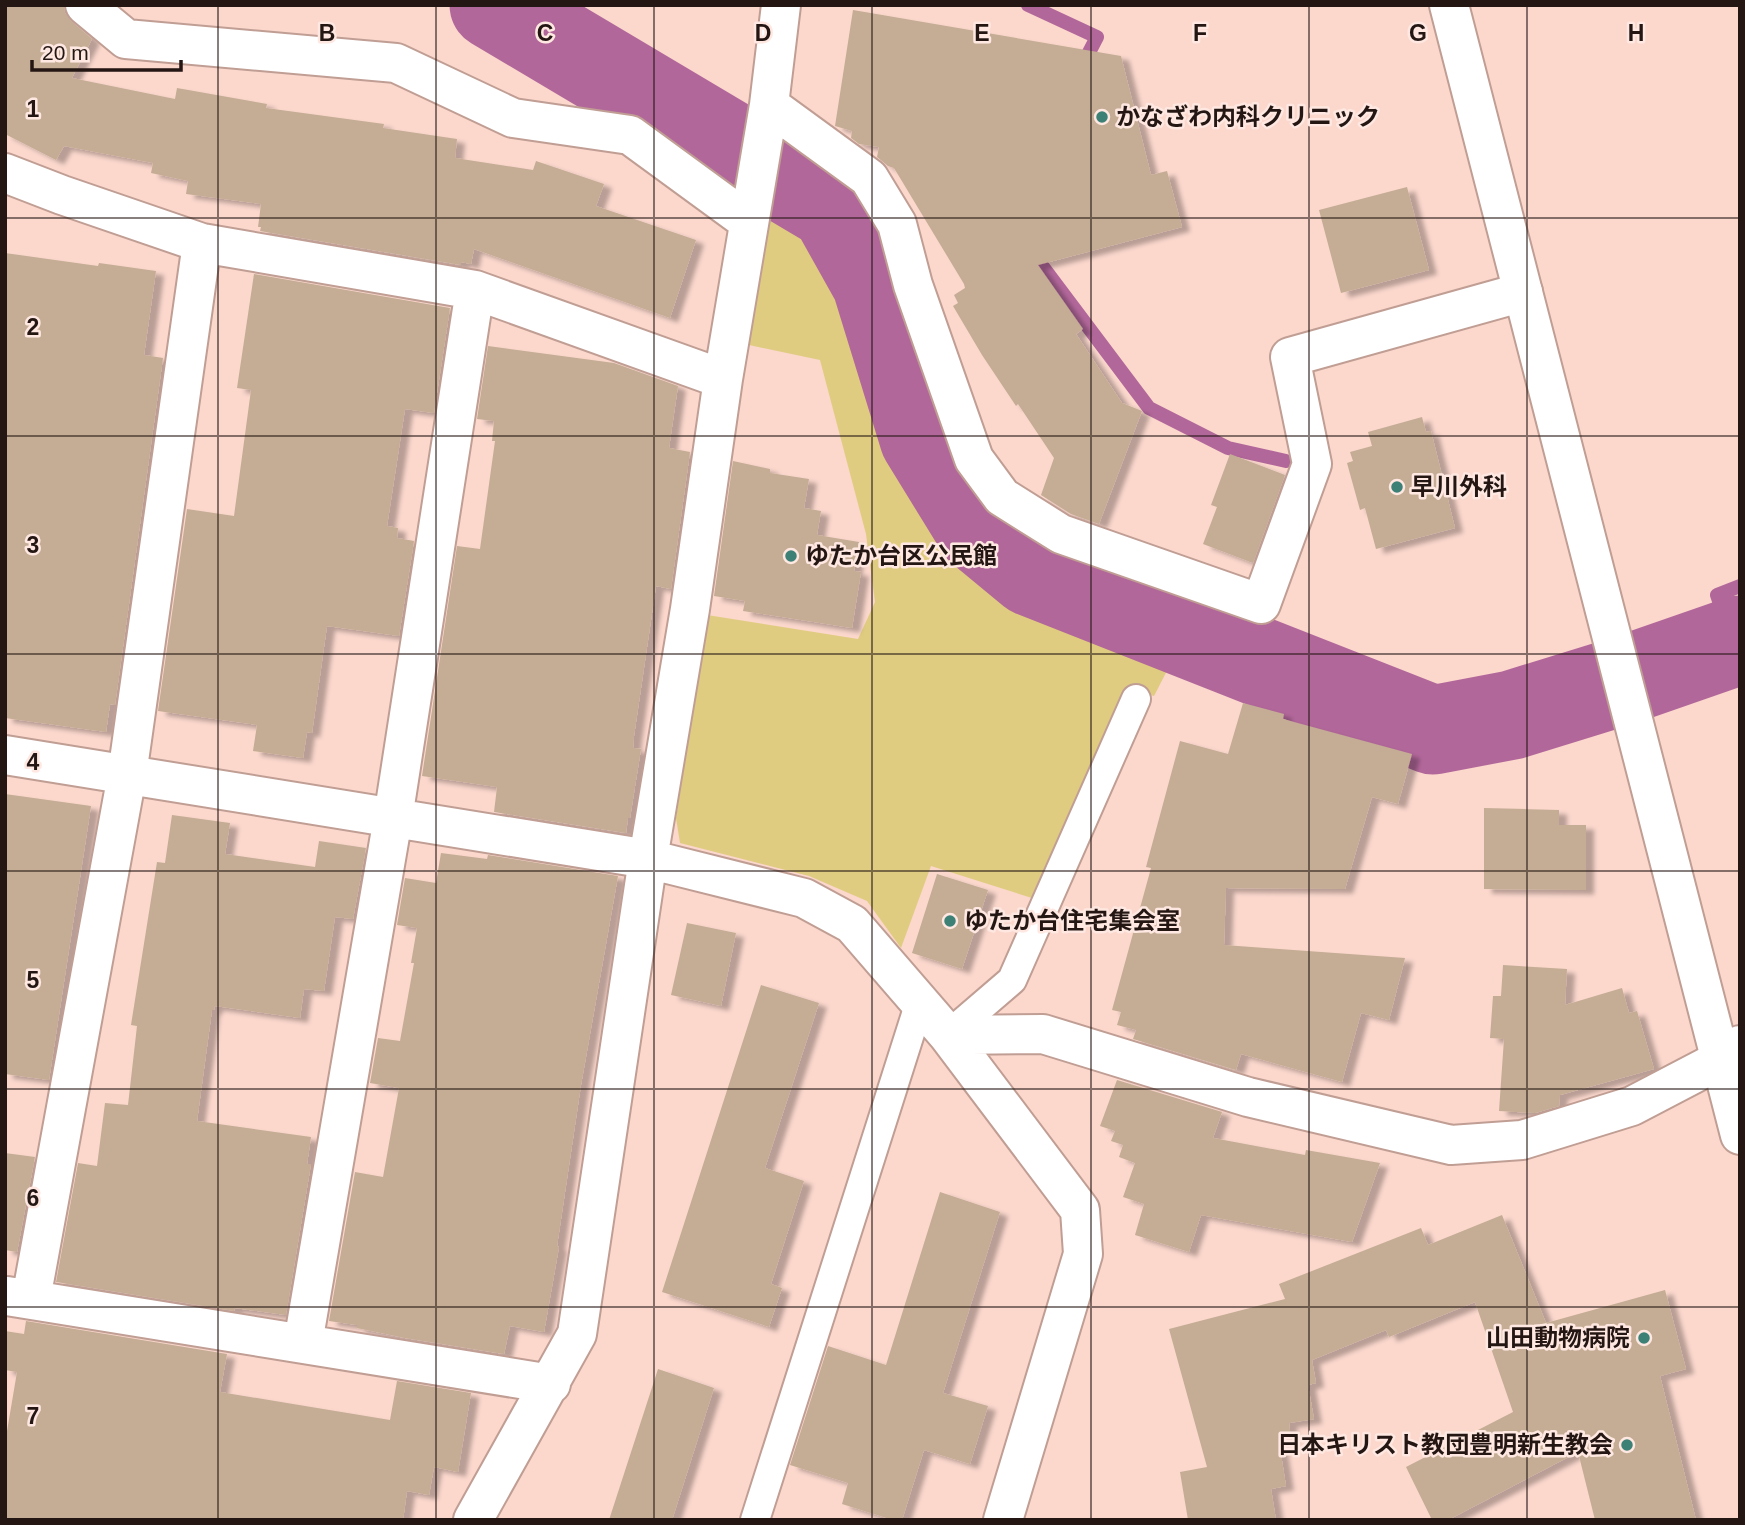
<svg xmlns="http://www.w3.org/2000/svg" width="1745" height="1525" viewBox="0 0 1745 1525" font-family="Arial,'Noto Sans JP',sans-serif">
<style>
.green{fill:#e0cc80}
.lines{fill:none;stroke-linecap:round;stroke-linejoin:round}
.stream{stroke:#b2679a;stroke-width:14}
.river{stroke:#b2679a;stroke-width:89}
.building{fill:#c5ad95;filter:url(#shadow)}
.service-casing{stroke:#c09e94;stroke-width:32}
.minor-casing{stroke:#c09e94;stroke-width:42}
.tertiary-casing{stroke:#c09e94;stroke-width:42}
.service{stroke:#fff;stroke-width:28}
.minor{stroke:#fff;stroke-width:38}
.tertiary{stroke:#fff;stroke-width:38}
.grid{fill:none;stroke:#231613;stroke-width:2;stroke-opacity:0.55}
.poi-dot{fill:#3d8176;stroke:#fee8e1;stroke-width:2.5}
.labels{text-anchor:middle;stroke-width:5;stroke-linejoin:round;paint-order:stroke}
.poi-label{font-size:24px;font-weight:bold;fill:#231613;stroke:#fee8e1;text-anchor:start}
.grid-label{font-size:23px;text-anchor:middle;font-weight:bold;fill:#231613;stroke:#fee8e1;stroke-width:5;stroke-linejoin:round;paint-order:stroke}
</style>
<defs>
<filter id="shadow"><feDropShadow dx="8" dy="4.5" stdDeviation="2" flood-color="#0004"/></filter>
</defs>
<rect width="100%" height="100%" fill="#fbd7cc"/>
<path class="green" d="M774 189 814 222 841 272 884 391 908 474 941 540 976 576 1173 659 1154 696 1127 687 1035 899 931 866 901 948 867 901 809 876 680 843 676 818 707 615 858 639 875 602 866 534 820 360 749 345Z"/>
<g class="lines">
<path class="stream" d="M1028 5 1097 37 1082 66
M1031 251 1149 408 1228 448 1286 461
M1733 642 1717 595 1740 586"/>
<path class="river" d="M494 5 834 207 876 282 924 438 980 529 1032 572 1433 730 1512 715 1622 681 1740 640"/>
</g>
<path class="building" d="M5 5H64L65 13 71 21 92 39 72 78 175 99 177 88 267 104 266 108 384 124 383 128 457 139 455 158 533 170 536 161 604 184 596 206 696 240 670 318 474 249 471 264 461 262V265L260 231 261 227H258L261 204 186 194 188 181 151 173 153 163 64 146 56 160 5 134Z
M853 10 1121 56 1151 175 1167 171 1182 227 1038 265 1083 329 1076 334 1122 403 1142 411 1099 524 1071 514 1041 495 1054 458 1018 404 1016 406 982 355 953 306 958 303 954 295 965 288 964 284 894 168 888 166 877 157 879 147 859 144 851 138 852 131 835 126Z
M1407 187 1429 270 1341 293 1319 210Z
M5 253 98 266 99 263 156 271 144 355 163 358 115 705 110 704 106 732 5 718Z
M254 274 450 308 434 413 405 409 387 526 398 528 397 538 414 541 399 636 327 626 312 733 307 732 303 758 253 751 257 725 158 711 187 509 234 516 251 390 237 388Z
M488 346 614 363 678 386 669 448 690 452 671 589 656 586 634 736 633 748 641 749 630 818H628L626 833 494 812 497 787 422 776 457 546 480 549 495 441H492L494 421 477 419Z
M1422 417 1426 432 1431 431 1455 528 1376 549 1365 508 1360 510 1347 463 1353 461 1350 452 1372 446 1368 432Z
M1230 454 1285 475 1253 563 1203 544 1217 507 1211 505Z
M733 461 770 469V473L809 479 804 508 821 511 817 535 859 542 854 571 861 572 852 628 743 611 745 601 714 596Z
M1243 703 1284 714 1283 719 1412 754 1398 804 1372 797 1345 889 1226 888 1224 945 1405 958 1389 1020 1361 1013 1342 1082 1241 1054 1236 1070 1133 1039 1136 1030 1117 1025 1121 1012 1112 1010 1151 868 1146 867 1180 741 1228 754Z
M5 794 91 806 49 1080 5 1074Z
M1484 808 1559 810V825H1586V890L1484 889Z
M172 815 230 823 225 854 315 867 319 841 366 848 353 919 335 917 324 991 304 989 300 1018 215 1006 214 1010H212L197 1121 311 1137 307 1164H311L286 1315 235 1308 234 1311 56 1282 78 1163 97 1166 105 1103 128 1105 137 1026 131 1025 157 862 165 863Z
M441 853 487 859 488 855 618 876 581 1085 557 1246 559 1247 544 1332 510 1326 504 1354 405 1338 357 1328V1325L329 1321 355 1172 383 1177 399 1088 370 1083 378 1038 400 1041 414 963H411L417 928 397 925 405 878 436 883Z
M937 874 988 890 962 969 912 953Z
M687 923 736 933 721 1006 671 995Z
M1503 965 1567 969 1565 1005 1622 988 1629 1013 1637 1011 1654 1069 1560 1095 1559 1106 1535 1113 1499 1111 1504 1039 1490 1038 1493 996H1501Z
M761 985 819 1003 765 1168 804 1181 771 1284 782 1288 769 1327 662 1292Z
M1117 1080 1222 1112 1213 1138 1305 1155 1306 1150 1380 1163 1352 1242 1201 1215 1189 1252 1135 1235 1144 1204 1123 1197 1135 1163 1119 1157 1123 1145 1111 1141 1115 1131 1100 1126Z
M5 1153 35 1157 17 1252 5 1250Z
M940 1192 1000 1212 943 1393 988 1406 970 1464 924 1450 902 1520H893L842 1504 848 1483 790 1465 828 1346 886 1365Z
M1502 1215 1546 1323 1665 1290 1686 1369 1660 1376 1696 1520H1595L1578 1452 1448 1520H1432L1406 1467 1513 1412 1475 1302 1389 1337 1386 1330 1312 1360 1316 1383 1308 1385 1314 1419 1289 1423 1291 1440 1279 1442 1286 1486 1271 1489 1276 1520H1188L1180 1472 1207 1467 1169 1329 1285 1299 1279 1284 1421 1228 1428 1245Z
M26 1321 227 1354 220 1392 293 1404 390 1420 397 1381 471 1393 458 1472 434 1467 429 1495 407 1491 403 1520H5V1443L17 1372 5 1370V1331L24 1334Z
M658 1369 714 1388 672 1520H609Z"/>
<g class="lines">
<g class="service-casing">
<path id="service" d="M948 1035 1012 980 1136 699
M755 1520 920 1002"/>
</g>
<g class="minor-casing">
<path id="minor" d="M85 5 126 39 396 63 513 118 630 135 749 222
M769 105 869 178 897 224 913 285 974 459 1002 497 1061 534 1261 604 1312 464 1290 357 1523 292
M5 173 62 195 202 243 475 290 723 379
M5 755 648 859 804 898 852 924 948 1035 1080 1210 1083 1254 1003 1520
M948 1035 1043 1034 1248 1097 1451 1145 1522 1140 1632 1106 1720 1060 1740 1045
M7 1296 551 1384
M31 1299 127 775 202 243
M303 1343 393 818 475 290
M473 1520 577 1334 648 859 690 609 723 379 769 105 781 5"/>
</g>
<g class="tertiary-casing">
<path id="tertiary" d="M1449 5 1740 1135"/>
</g>
<use href="#service" class="service"/>
<use href="#minor" class="minor"/>
<use href="#tertiary" class="tertiary"/>
</g>
<path class="grid" d="M218 5V1520M436 5V1520M654 5V1520M872 5V1520M1091 5V1520M1309 5V1520M1527 5V1520M5 218H1740M5 436H1740M5 654H1740M5 871H1740M5 1089H1740M5 1307H1740"/>
<g class="poi-dot">
<circle cx="1102" cy="117" r="7"/>
<circle cx="1397" cy="487" r="7"/>
<circle cx="791" cy="556" r="7"/>
<circle cx="950" cy="921" r="7"/>
<circle cx="1644" cy="1338" r="7"/>
<circle cx="1627" cy="1445" r="7"/>
</g>
<g class="labels">
<g class="poi-label">
<text x="1116" y="125">かなざわ内科クリニック</text>
<text x="1411" y="495">早川外科</text>
<text x="805" y="564">ゆたか台区公民館</text>
<text x="964" y="929">ゆたか台住宅集会室</text>
<text x="1630" y="1346" text-anchor="end">山田動物病院</text>
<text x="1613" y="1453" text-anchor="end">日本キリスト教団豊明新生教会</text>
</g>
</g>
<g class="grid-label">
<text x="327" y="41">B</text>
<text x="545" y="41">C</text>
<text x="763" y="41">D</text>
<text x="982" y="41">E</text>
<text x="1200" y="41">F</text>
<text x="1418" y="41">G</text>
<text x="1636" y="41">H</text>
<text x="33" y="117">1</text>
<text x="33" y="335">2</text>
<text x="33" y="553">3</text>
<text x="33" y="770">4</text>
<text x="33" y="988">5</text>
<text x="33" y="1206">6</text>
<text x="33" y="1424">7</text>
</g>
<rect width="1745" height="1525" fill="none" stroke="#231613" stroke-width="14"/>
<path d="M32 60v10h149v-10" fill="none" stroke="#231613" stroke-width="3.5"/>
<text x="42" y="60" font-size="21" fill="#231613" stroke="#fee8e1" stroke-width="5" paint-order="stroke">20 m</text>
</svg>
